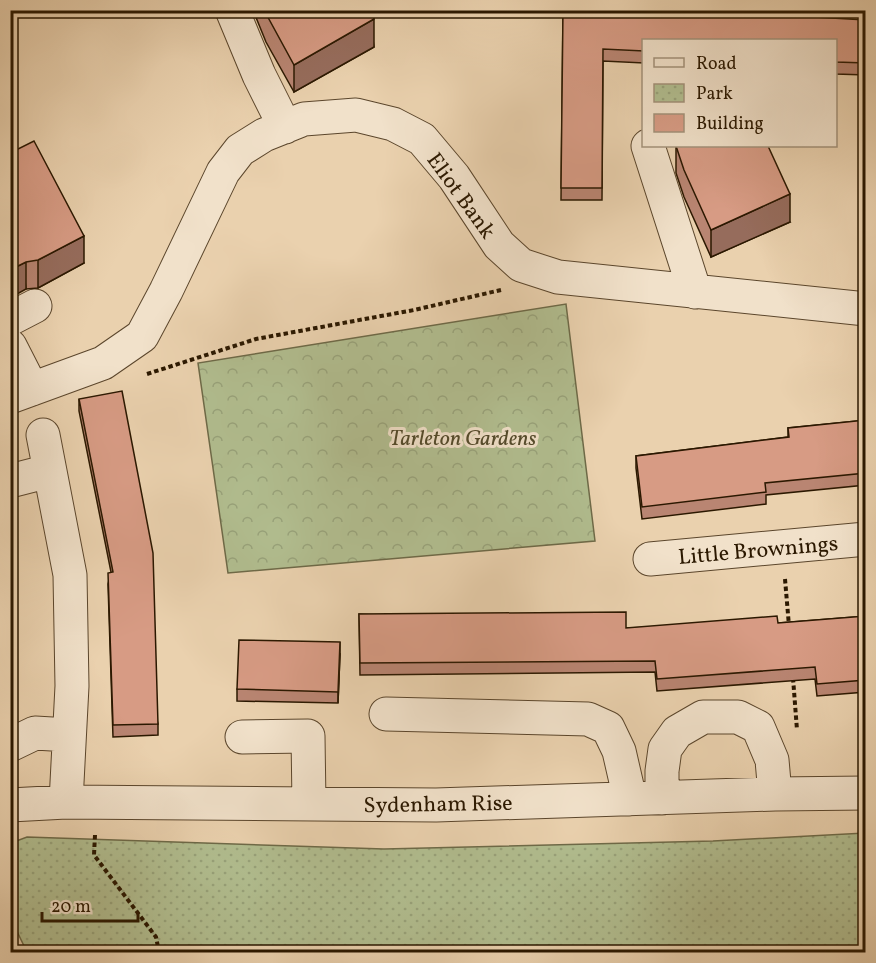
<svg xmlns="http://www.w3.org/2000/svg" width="876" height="963" viewBox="0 0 876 963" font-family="Vollkorn,serif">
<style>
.forest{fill:url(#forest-crowns);stroke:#6e6a48;stroke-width:1.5}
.park{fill:url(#park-dots);stroke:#6e6a48;stroke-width:1.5}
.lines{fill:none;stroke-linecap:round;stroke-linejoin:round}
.minor-casing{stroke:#5b462c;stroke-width:35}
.path{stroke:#2b1800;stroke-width:4;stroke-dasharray:4.5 3;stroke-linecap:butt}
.minor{stroke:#f1e1ca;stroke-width:33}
.wall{fill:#b98572;stroke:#2b1800;stroke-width:1.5}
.shaded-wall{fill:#966c5c;stroke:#2b1800;stroke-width:1.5}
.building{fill:#d79b84;stroke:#2b1800;stroke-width:1.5}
.labels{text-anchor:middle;stroke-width:6;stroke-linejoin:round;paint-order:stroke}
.street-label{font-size:22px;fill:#2b1800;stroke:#f1e1ca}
.park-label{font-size:22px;font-style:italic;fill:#534a2b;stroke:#f1e1ca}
</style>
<defs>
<pattern id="forest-crowns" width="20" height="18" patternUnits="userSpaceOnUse" patternTransform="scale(1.5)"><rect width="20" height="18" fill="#b1bd8f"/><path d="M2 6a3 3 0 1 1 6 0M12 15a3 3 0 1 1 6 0" fill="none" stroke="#98a27a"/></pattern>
<pattern id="park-dots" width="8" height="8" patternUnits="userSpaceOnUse" patternTransform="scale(1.5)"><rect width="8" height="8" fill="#b1bd8f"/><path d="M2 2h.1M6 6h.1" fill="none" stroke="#98a27a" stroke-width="1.8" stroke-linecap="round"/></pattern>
</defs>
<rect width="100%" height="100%" fill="#ead1ae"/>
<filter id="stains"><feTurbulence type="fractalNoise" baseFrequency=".00333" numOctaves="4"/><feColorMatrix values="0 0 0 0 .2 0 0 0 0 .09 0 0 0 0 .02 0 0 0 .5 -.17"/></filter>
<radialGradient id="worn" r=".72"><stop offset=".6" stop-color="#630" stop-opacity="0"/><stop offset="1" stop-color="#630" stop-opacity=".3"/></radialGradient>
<path class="forest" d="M566 304 595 541 228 573 198 363Z"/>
<path class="park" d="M865 833V952H27L11 919V843L27 837 384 849 713 841Z"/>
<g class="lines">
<g class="minor-casing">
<path id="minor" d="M232 10 259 75 285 127
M648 146 695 292
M10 319 35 306
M10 346 32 389
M10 397 103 363 142 336 166 291 223 172 240 150 264 135 304 119 356 115 393 124 422 139 454 177 499 245 521 265 558 277 866 309
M43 435 70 575 72 686 66 802
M10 481 49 471
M650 559 866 539
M386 714 588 719 608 728 619 751 630 799
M242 737 308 736 309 804
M10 745 35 733 69 735
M662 798V771L665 749 677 732 703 717H738L758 727 772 760 775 794
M10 805 66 802 436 805 775 794 866 793"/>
</g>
<path class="path" d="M147 374 256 339 414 310 501 290
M785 579 789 626
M793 678 797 730
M95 835 94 855 156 937 159 952"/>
<use href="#minor" class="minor"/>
</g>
<path class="wall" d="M253 10H369L374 47 294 92 266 42Z
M563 10 866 20V75L836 74V40H644V63L603 61 602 200H561Z
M676 146 790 222 711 257 684 197 676 173Z
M10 153 84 263 38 288 26 289Z
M79 399 158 724V735L113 737 108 584 111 572 79 411Z
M866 420V485L766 495V504L642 519 636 468V456L788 437V428Z
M359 614 626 628 778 623 866 616V692L817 696 815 679 657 691 655 672 360 675Z
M340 654 338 703 237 701V689Z"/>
<path class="shaded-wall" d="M374 19V47L294 92V65Z
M790 194V222L711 257V230Z
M84 236V263L38 288V260Z
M26 262V289L10 298V270Z
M340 642V654L338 703V692Z"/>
<path class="building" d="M264 10H369L374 19 294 65Z
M563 10H695L866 20V63L836 62V40H644V51L603 49 602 188H561Z
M34 141 84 236 38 260 26 262 10 270V153Z
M676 146H768L790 194 711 230 684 170Z
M122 391 153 553 158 724 113 725 108 573 113 572 79 399Z
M866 420V473L765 483 766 492 642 507 636 456 789 437 788 428Z
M626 612V628L777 616 778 623 866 616V680L817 684 815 667 657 679 655 661 360 663 359 614Z
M239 640 340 642 338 692 237 689Z"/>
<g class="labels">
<g class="street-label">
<text transform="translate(462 195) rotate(54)" y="8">Eliot Bank</text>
<text transform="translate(758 549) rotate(-5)" y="8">Little Brownings</text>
<text transform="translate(438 803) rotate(-1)" y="8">Sydenham Rise</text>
</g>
<g class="park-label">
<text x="463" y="445">Tarleton Gardens</text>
</g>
</g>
<rect width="876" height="963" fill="none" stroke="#ead1ae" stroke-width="36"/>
<rect x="12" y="12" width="852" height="939" fill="none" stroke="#2b1800" stroke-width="3"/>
<rect x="18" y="18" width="840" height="927" fill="none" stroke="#2b1800" stroke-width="1.5"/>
<rect x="642" y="39" width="195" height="108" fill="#f1e1ca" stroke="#a29179" stroke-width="1.5"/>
<rect x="654" y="58" width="30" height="9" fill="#f1e1ca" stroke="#a29179" stroke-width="1.5"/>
<text x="696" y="69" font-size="18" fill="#2b1800">Road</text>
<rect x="654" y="84" width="30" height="18" fill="url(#park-dots)" stroke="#a29179" stroke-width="1.5"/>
<text x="696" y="99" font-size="18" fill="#2b1800">Park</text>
<rect x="654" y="114" width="30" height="18" fill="#d79b84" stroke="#a29179" stroke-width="1.5"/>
<text x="696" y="129" font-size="18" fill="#2b1800">Building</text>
<path d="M42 912v9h96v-9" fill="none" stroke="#2b1800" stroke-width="3"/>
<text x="51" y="912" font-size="18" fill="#2b1800" stroke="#f1e1ca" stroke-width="4.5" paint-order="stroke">20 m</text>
<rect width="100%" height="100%" filter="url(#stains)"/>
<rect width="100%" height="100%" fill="url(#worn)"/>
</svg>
